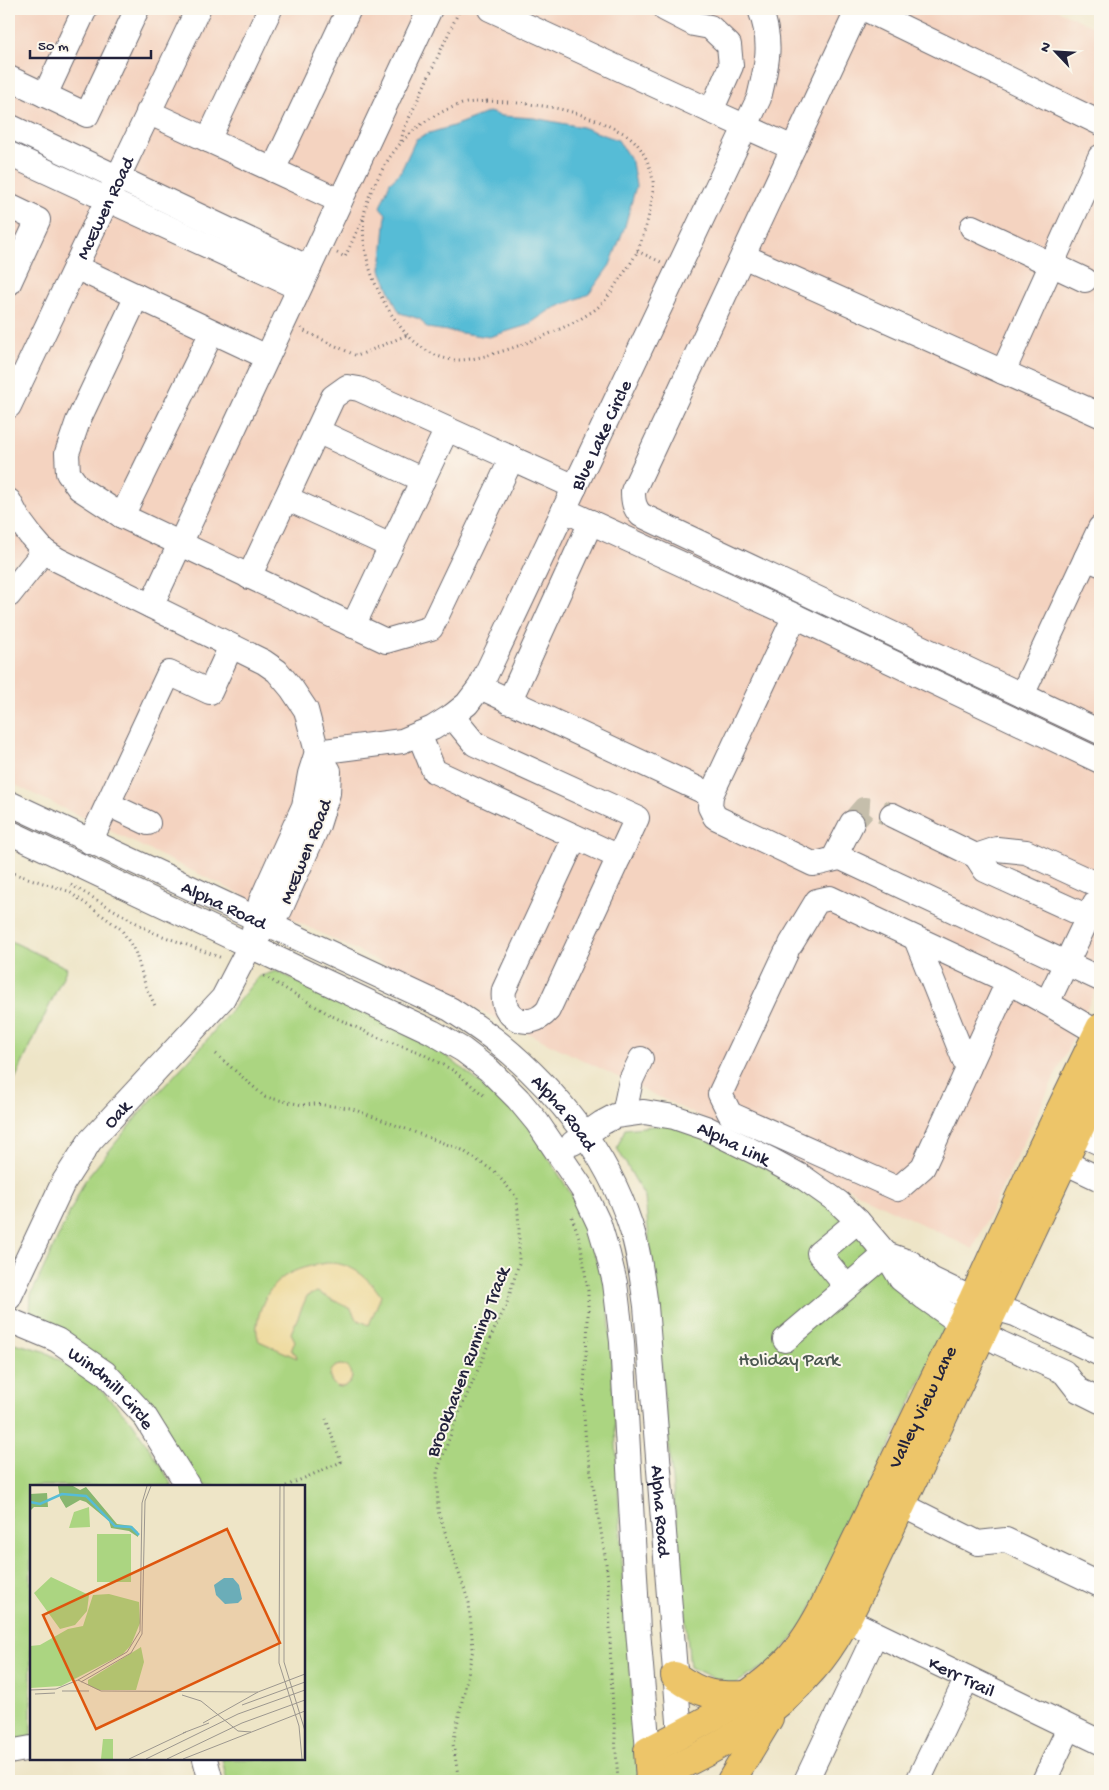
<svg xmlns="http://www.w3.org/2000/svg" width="1109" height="1790" viewBox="0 0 1109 1790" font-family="'Gochi Hand',sans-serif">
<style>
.built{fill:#f4d3c0}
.green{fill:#abd581;stroke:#667c5e}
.sand{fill:#eeda9e;stroke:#887e6c}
.water{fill:#57bcd6;stroke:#3c6f88}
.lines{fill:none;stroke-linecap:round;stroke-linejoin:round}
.minor-tunnel{stroke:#c5beab;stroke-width:24;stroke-dasharray:24 12;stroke-linecap:butt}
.minor-casing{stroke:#69666c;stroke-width:26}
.major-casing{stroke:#69666c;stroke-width:30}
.path{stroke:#69666c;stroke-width:3;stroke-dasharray:1 4;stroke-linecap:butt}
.minor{stroke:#fff;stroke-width:24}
.major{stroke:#edc569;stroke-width:28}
.labels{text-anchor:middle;stroke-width:4;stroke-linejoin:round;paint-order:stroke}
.street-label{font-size:19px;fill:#22223b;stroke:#fbf7ec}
.park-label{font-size:19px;fill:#4b5850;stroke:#fbf7ec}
.inset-river{fill:none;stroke:#57bcd6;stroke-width:2.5}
.inset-road{fill:none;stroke:#9c978f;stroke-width:1}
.view{fill:#de560e;fill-opacity:0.15;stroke:#de560e;stroke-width:2.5}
.inset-edge{fill:none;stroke:#22223b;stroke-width:2.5}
</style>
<rect width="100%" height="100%" fill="#fbf7ec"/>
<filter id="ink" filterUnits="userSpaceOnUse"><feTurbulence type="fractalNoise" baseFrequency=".02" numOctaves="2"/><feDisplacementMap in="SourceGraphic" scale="10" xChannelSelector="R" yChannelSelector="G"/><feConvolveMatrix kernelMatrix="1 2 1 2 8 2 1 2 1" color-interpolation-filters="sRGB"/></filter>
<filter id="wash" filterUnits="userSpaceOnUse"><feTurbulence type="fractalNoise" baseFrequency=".0096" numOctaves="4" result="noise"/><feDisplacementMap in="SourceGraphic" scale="20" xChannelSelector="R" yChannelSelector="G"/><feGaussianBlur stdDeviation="1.12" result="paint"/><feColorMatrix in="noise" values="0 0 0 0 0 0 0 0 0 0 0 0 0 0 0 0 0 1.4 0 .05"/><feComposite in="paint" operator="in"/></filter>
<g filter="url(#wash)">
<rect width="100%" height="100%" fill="#eee5c7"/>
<path class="built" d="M9 9H1055L1100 30V981L973 1249 9 782Z"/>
<path class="green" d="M9 940 67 968 9 1092Z
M276 971 431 1044 522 1116 573 1197 608 1292 624 1597 640 1781H227L222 1759H304V1486H196L59 1331 30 1315 31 1295 84 1182 143 1109 201 1047 258 977Z
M672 1124 755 1160 839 1212 949 1323 804 1624 774 1661 731 1686 690 1667 645 1197 617 1148 625 1129Z
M14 1343 44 1351 87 1376 132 1422 164 1471 172 1486H31V1738L9 1742V1347Z"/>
<path class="sand" d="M327 1263C351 1262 369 1278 381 1296L369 1325 356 1319 351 1309 317 1292 307 1296 291 1333 295 1341 291 1351 296 1354 297 1358 259 1341C255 1331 257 1322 260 1311 271 1277 293 1268 327 1263Z
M330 1376a11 11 0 1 1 22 0a11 11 0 1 1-22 0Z"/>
<path class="water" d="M489 112 502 116 534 118 582 127 618 140 632 162 636 186 625 226 610 265 589 294 550 310 528 325 489 337 427 328 420 319 400 313 395 304 381 270 386 214 380 207 390 182 400 173 416 139 426 134 453 126Z"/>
</g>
<g filter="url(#ink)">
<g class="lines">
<path class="minor-tunnel" d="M852 823 864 809 878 810 892 815"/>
<g class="minor-casing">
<g id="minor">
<path d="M490 9 711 111"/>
<path d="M665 9 694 24 710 27 729 45 731 66 711 111 793 148"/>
<path d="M858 9 633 491C633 501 634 508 641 515L1100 732"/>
<path d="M865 9 1100 123"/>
<path d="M9 78 87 115 137 9"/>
<path d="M45 95 85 9"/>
<path d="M148 112 340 201"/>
<path d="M9 126 309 268"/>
<path d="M208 140 270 9"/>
<path d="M9 154 299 288"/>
<path d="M273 170 349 9"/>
<path d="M9 206 38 220 9 283"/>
<path d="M972 227 1085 280"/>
<path d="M743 256 1100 415"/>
<path d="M75 267 267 357"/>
<path d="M137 296 78 421 67 453 68 473 79 488 122 516 386 641 431 628 512 458"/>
<path d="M1003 372 1100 157"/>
<path id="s1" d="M9 406 198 9"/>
<path d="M317 431 423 480"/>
<path d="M286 498 391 546"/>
<path d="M9 501 19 520 31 536 44 551 58 560 264 662 277 671 292 689 306 710 317 752 329 771 328 793 318 825 280 910 258 936"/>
<path d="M564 510 795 616 711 795 710 807 715 817 813 864C824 863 831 859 841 858L1100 979"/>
<path d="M122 516 212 332"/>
<path d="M1086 558 1100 528"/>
<path d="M249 577 333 397 347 387 359 389 575 487"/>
<path d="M9 595 44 551"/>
<path d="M151 606 430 9"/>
<path d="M795 616 1100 761"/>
<path d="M353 626 447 429"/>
<path d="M480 687 711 795"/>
<path d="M1022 695 1086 558 1100 564"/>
<path d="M509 702 591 522"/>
<path d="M452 716 475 744 637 818 548 1010C529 1032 500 1019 504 990L575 837"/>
<path d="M419 734 434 771 619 857"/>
<path id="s2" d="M317 752 402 741 433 728 452 716 467 704 480 687 759 98C767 64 773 43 760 9"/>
<path id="s3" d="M9 803 450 1009C467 1020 484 1031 500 1044 557 1091 607 1153 630 1224 639 1250 642 1279 646 1306L680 1734"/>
<path d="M108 804 148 823"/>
<path d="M892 815 976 856 997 849 1026 852 1100 886"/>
<path d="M9 832 432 1032 463 1050 489 1070 518 1099 537 1122 583 1190 599 1224 608 1254 615 1283 622 1342 638 1630 648 1751"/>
<path d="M90 842 169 673 210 692 231 646"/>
<path d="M976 856 985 870 1088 917"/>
<path d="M834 858 852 823"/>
<path d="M916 939 968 1069"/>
<path d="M791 944 817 901 830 898 999 977 1047 1003 1098 1033"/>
<path d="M786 953 720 1094 730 1114 898 1189 923 1167 1008 982"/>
<path d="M1047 1003 1095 903"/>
<path d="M624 1114 631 1080 641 1059"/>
<path d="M1078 1133 1100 1143"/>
<path id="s4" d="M573 1143 602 1123 615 1116 644 1112 674 1117 706 1128 771 1160 804 1178 838 1202 858 1221 886 1254 901 1279 925 1298 949 1315 1000 1343 1064 1372 1078 1390 1100 1401"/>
<path d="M1064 1162 1100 1179"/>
<path d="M886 1254 911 1263 931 1279 960 1293 994 1308 1015 1314 1100 1354"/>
<path d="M847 1287 819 1253 858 1221"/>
<path id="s5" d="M9 1298 63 1183 90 1141 223 998 250 946 261 901 304 806 310 774 317 752"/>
<path id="s6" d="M9 1320 57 1340 105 1373 144 1415 188 1486"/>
<path d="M785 1340 886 1254"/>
<path d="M902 1505 978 1543 1006 1540 1100 1585"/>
<path id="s7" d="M829 1611 1100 1742"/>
<path d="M9 1752 31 1748"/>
<path d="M205 1759 211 1781"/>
<path d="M806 1781 875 1635"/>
<path d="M918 1781 967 1678"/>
<path d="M1044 1781 1069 1728"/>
</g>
</g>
<g class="major-casing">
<g id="major">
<path d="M675 1676C703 1696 714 1696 748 1695"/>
<path d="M649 1780C710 1753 769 1721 813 1669 836 1643 851 1611 866 1580L1100 1085"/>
<path id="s8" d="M650 1781 648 1751C695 1727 742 1704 781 1667 799 1651 812 1629 823 1608L973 1299 1040 1152 1100 1028"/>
<path d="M731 1781 769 1718"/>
</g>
</g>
<path class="path" d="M487 101C531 103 573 107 613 128 619 131 627 134 632 139 643 148 651 167 653 181 655 198 644 236 637 252 632 262 625 272 618 281 612 291 606 301 597 308 574 327 486 362 456 360 430 359 407 338 394 318 374 289 360 251 364 216 366 202 372 188 379 176 396 141 424 116 462 104 469 102 479 102 487 101Z
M401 141 404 129 460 9
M637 251 661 262
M337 253 345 257 363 218
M301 328 302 330 357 356 407 335
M9 872 68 891 121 929 135 951 145 984 156 1008
M71 885 152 932 222 958
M264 976 332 1016 379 1038 419 1052 454 1071 486 1097
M216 1054 265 1097 302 1105 315 1104 350 1108 462 1150 495 1172 517 1198 519 1228V1263L506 1306 494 1330 475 1377 457 1417 437 1472 438 1511 469 1603 473 1649 453 1744 459 1781
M572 1217 580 1240 588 1291V1322L583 1401 586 1444 605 1555 609 1588 611 1676 618 1781
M286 1486 341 1462 326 1419"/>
<use href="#minor" class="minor"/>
<use href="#major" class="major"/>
</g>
</g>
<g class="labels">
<g class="street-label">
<text dy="7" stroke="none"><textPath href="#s1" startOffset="220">McEwen Road</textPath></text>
<text dy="7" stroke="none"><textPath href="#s2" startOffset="462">Blue Lake Circle</textPath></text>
<text transform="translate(304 851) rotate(-68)" y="7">McEwen Road</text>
<text dy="7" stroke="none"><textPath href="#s3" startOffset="238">Alpha Road</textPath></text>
<text dy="7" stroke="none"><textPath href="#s5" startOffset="215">Oak</textPath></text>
<text dy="7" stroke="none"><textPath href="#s3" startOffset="642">Alpha Road</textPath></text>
<text dy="7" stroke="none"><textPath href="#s4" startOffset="175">Alpha Link</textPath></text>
<text transform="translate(466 1361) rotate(-69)" y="7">Brookhaven Running Track</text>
<text dy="7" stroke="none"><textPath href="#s6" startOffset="125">Windmill Circle</textPath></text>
<text dy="7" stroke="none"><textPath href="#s8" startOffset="485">Valley View Lane</textPath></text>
<text dy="7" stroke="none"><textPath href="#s3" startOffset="1062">Alpha Road</textPath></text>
<text dy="7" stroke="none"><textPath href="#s7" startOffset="148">Kerr Trail</textPath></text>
</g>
<g class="park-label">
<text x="789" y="1365">Holiday Park</text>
</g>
</g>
<g transform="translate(30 1485)">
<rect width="275" height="275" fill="#eee5c7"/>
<path d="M59 22 60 42 39 43 44 27ZM67 49H101V97H67ZM21 92 59 110 57 126 45 140 30 144 4 108ZM79 109 109 117 110 138 101 160 93 169 31 201 0 203V161L10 160 38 144 53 141 63 110ZM111 162 114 177 106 205H68L58 200V195ZM73 254H83V274H71Z" fill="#abd581"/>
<path d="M28 1H43L50 5 56 2 87 39 102 41 108 47V52L99 46 81 43 79 36 56 17 50 15 36 23 30 13ZM17 8 18 22H4L0 26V9Z" fill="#88b66f"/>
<path d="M194 93H203L209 100 212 114 208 118 195 119 186 110 184 100Z" fill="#57bcd6"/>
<path class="inset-river" d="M0 17 10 19 32 9 56 11 85 41 101 42 109 50"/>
<path class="inset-road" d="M250 1 249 178 269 241 272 274M254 1V177L275 246M48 195 97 167 110 146 112 18 117 1M51 197 101 168 112 149 115 16 121 1M0 205 26 204 48 195 71 206 228 207M32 206H59M5 209 25 208M152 210 171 216 208 246 221 247M212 220 275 197M173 238 228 207 275 189M153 248 179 238M99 274 156 247M116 274 208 229 275 205M137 274 212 238 275 215M153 274 275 226"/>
<path class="view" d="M197 44 250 158 66 244 13 130Z"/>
<rect width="275" height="275" class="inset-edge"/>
</g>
<rect width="1109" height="1790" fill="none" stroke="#fbf7ec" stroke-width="30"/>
<g transform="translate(1056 52) rotate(295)" stroke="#fbf7ec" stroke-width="4" paint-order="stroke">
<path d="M0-4L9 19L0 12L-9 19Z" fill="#22223b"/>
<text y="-8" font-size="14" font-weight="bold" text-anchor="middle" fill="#22223b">N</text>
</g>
<path d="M30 50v8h121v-8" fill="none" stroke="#22223b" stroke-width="2.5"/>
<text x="38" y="50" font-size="15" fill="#22223b" stroke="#fbf7ec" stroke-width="4" paint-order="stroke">50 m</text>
</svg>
